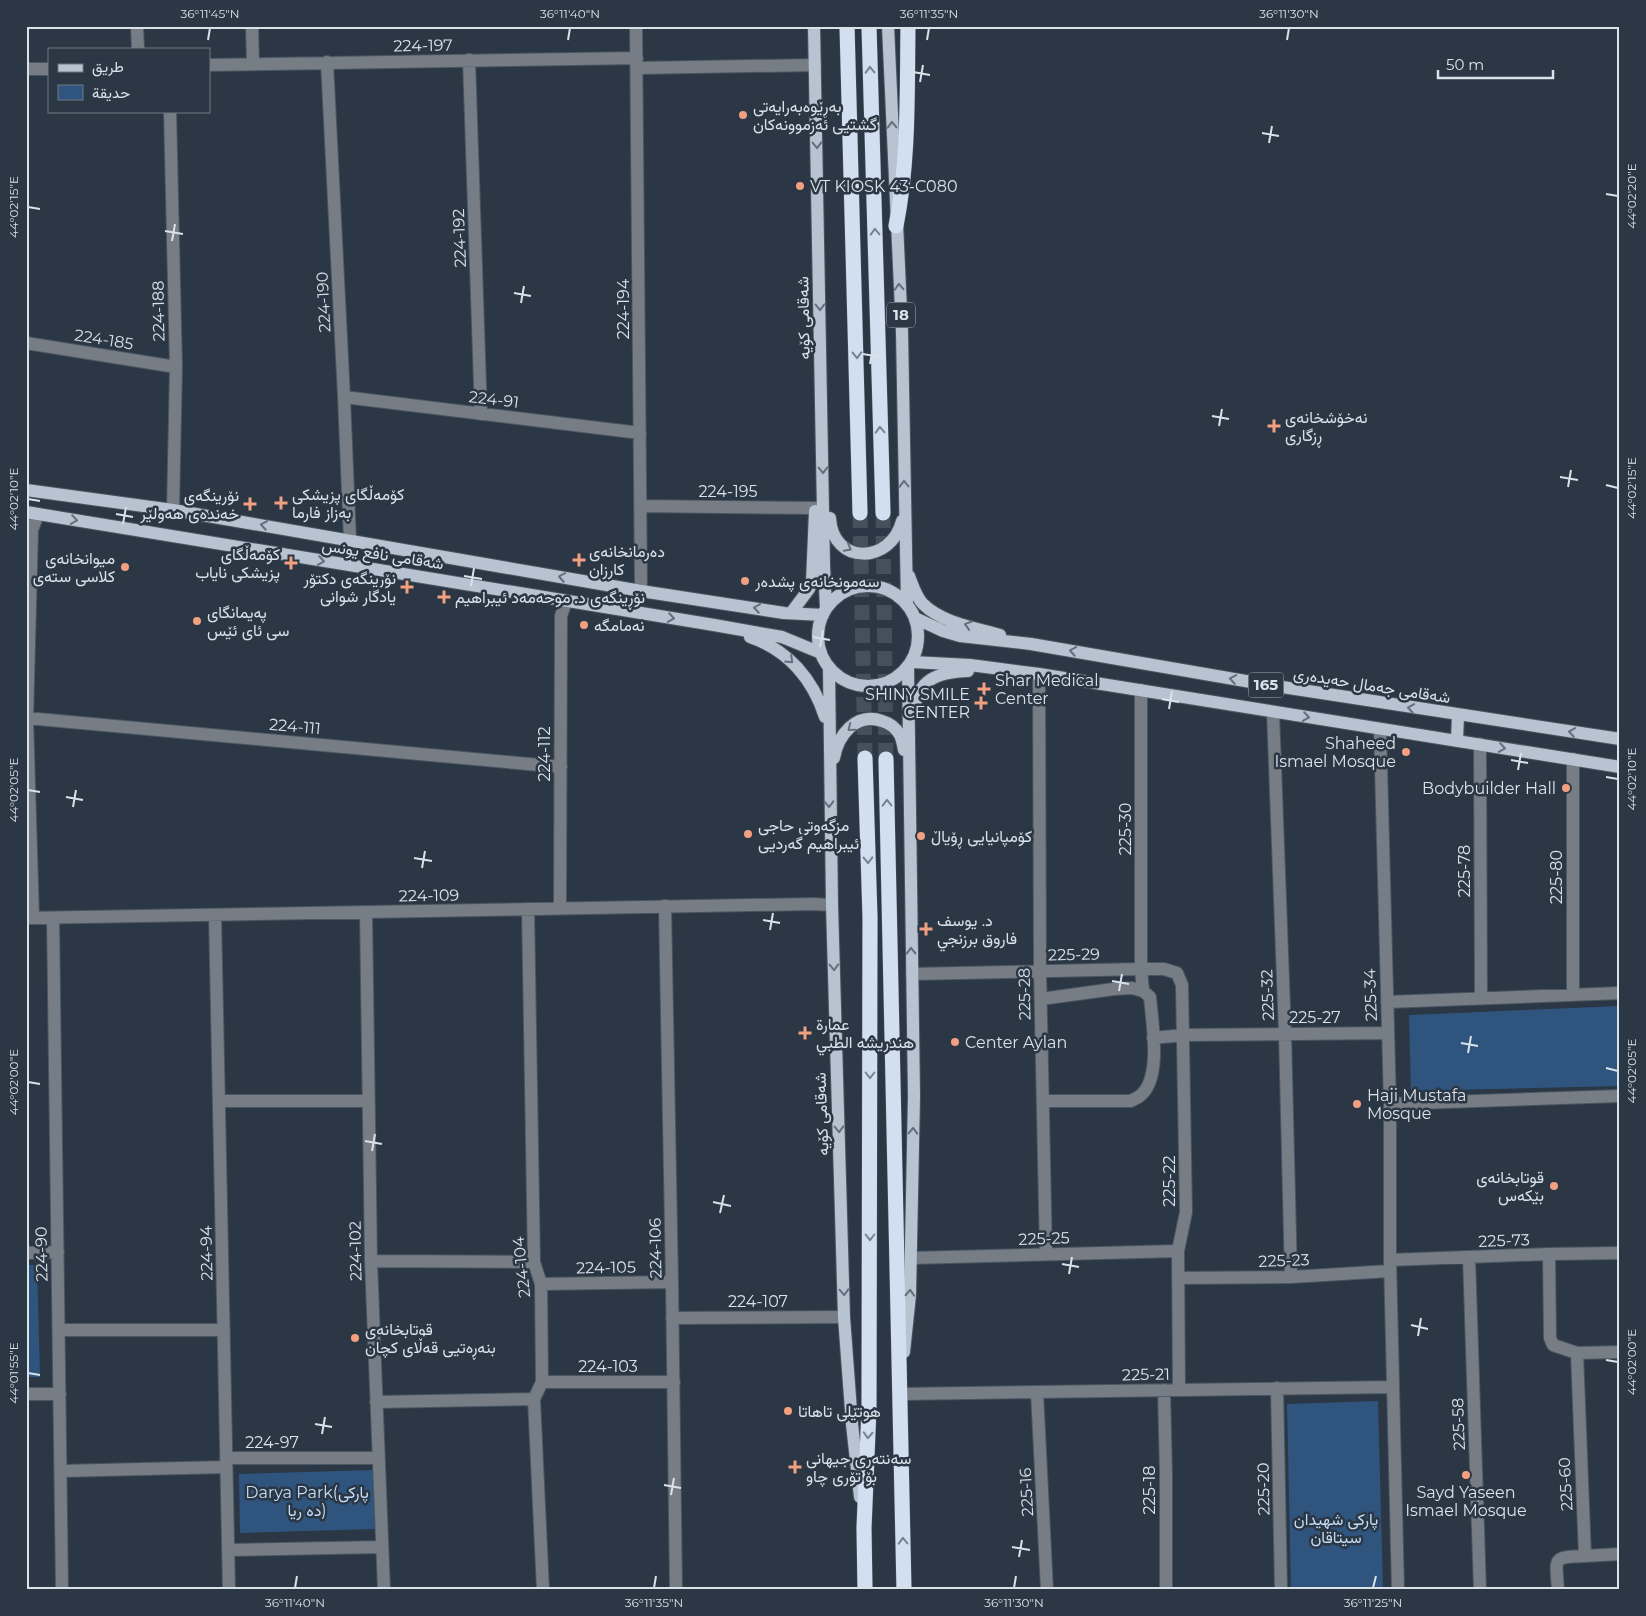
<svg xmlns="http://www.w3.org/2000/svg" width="1646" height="1616" viewBox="0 0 1646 1616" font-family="Montserrat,Vazirmatn,sans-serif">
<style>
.green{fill:#2f557f}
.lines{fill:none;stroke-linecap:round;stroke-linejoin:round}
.highway-tunnel{stroke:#45505d;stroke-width:15;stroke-dasharray:15 8;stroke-linecap:butt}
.minor-casing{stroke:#4a5662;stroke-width:14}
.major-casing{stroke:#4a5662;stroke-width:14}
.highway-casing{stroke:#4a5662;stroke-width:16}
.minor{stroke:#777d84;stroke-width:12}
.major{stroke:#b7c3d1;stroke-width:12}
.highway{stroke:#d1dff0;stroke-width:15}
.oneway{stroke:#768391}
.oneway2{stroke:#636f7c}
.ticks{fill:none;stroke:#d9e1e9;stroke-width:2}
.poi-dot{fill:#f2a080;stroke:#2b3744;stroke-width:2}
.labels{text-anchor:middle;stroke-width:5;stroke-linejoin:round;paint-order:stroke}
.shield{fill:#2b3744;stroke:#a5aeb8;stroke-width:1}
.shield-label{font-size:15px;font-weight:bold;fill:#d9e1e9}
.street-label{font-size:16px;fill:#d9e1e9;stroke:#2b3744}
.poi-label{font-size:16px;fill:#d9e1e9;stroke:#2b3744;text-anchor:start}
.park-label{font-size:16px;fill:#c5ddf8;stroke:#2b3744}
.neatline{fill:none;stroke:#d9e1e9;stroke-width:2}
.ticks-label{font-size:12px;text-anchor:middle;fill:#d9e1e9}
</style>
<rect width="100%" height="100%" fill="#2b3744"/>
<path class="green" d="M1620 1006V1086L1411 1091 1409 1015Z
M26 1265H37L40 1377H26Z
M1378 1401 1383 1590H1291L1287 1404Z
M374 1470 375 1529 240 1533 239 1474Z"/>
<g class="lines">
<path class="highway-tunnel" d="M860 513 865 758
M883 513 886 759"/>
<g class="minor-casing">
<path id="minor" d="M137 26 138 49
M252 26 253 64
M636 26 641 591
M469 60 481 414
M327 62 344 397 350 540
M209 65 637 58
M638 68 815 65
M26 69H49
M170 111 176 367 173 510
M26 343 176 367
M344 397 640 433
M641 506 815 508
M1039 674 1040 971 1046 1254
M1141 690V969L1143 991
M1273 712 1285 1033 1291 1277
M27 718 561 767
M1380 729 1390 1104V1260L1398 1590
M1480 744 1481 998
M1573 759V995
M665 906 672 1282 676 1590
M560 908 561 616 566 601
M528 909 534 1262 541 1284 542 1382 534 1399 543 1590
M366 912 371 1261 384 1590
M215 915 229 1590
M26 918 813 904 832 905
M33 918 27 718 32 530 38 514
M53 918 62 1590
M912 974 1141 969H1164L1177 973 1182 985 1186 1212 1178 1251 1179 1390
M1041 999 1114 989 1132 988 1143 991 1150 997C1152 1022 1162 1077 1141 1095 1138 1098 1134 1099 1131 1101H1043
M1387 1002 1620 993
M1153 1038 1184 1035 1388 1033
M219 1101H368
M1390 1104 1620 1096
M26 1253 58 1252
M1549 1254 1550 1338 1553 1345 1577 1353 1620 1352
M1469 1257 1480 1590
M911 1258 1178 1251
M1390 1260 1549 1254 1620 1253
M371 1261 534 1262
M1179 1278 1291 1277 1390 1271
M541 1284 672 1282
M672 1318 844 1317
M59 1330H224
M542 1382H674
M1277 1388 1281 1590
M1164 1390 1166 1474V1590
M1037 1392 1047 1590
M26 1394H60
M900 1394 1393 1387
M376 1402 534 1399
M226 1458H378
M61 1471 226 1467
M228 1550 382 1547
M1585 1556 1620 1554
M1558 1590C1556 1558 1551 1557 1585 1556L1577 1353"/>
</g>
<g class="major-casing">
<path id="major" d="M814 26 824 565 826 609
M888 26 902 332 907 603
M26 490 173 510 641 591 784 613 823 615
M26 512 714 625 782 637 821 653
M830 518C833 566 891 564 902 521
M909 576C913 586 916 597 923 604 942 623 976 628 1000 635
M818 636a50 50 0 1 1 100 0a50 50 0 1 1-100 0Z
M791 613 809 589 812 582 815 511
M915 618 943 631 960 636 1031 644 1263 684 1620 739
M750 637C788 650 813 679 825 717
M912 662 970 665 1039 674 1620 767
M829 668 832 905 844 1317 852 1424 860 1497
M914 712C917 679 938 672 968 671
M1457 741 1458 715
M834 758C838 735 856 712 882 721 889 723 896 728 900 735 902 739 903 745 904 750
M904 1352 910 1295 914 1096 908 668"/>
</g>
<g class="highway-casing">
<path id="highway" d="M847 26 860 513
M869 26 883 513
M896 226C909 160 907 93 908 26
M886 759 904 1590
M865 1590 864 1528 869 1408 870 917 865 758"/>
</g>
<use href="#minor" class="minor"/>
<use href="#major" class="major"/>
<use href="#highway" class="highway"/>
</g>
<defs><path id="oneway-chevron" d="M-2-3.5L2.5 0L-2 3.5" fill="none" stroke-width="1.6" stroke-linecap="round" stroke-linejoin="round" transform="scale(1.25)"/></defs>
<g class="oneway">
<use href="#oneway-chevron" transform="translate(870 70) rotate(-92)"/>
<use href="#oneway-chevron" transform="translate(875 232) rotate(-92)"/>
<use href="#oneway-chevron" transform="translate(857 355) rotate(89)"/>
<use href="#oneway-chevron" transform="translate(880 430) rotate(-92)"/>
<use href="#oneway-chevron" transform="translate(887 803) rotate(-91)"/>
<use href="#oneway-chevron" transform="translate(868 860) rotate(89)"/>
<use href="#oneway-chevron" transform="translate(870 1075) rotate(90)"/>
<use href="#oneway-chevron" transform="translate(870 1237) rotate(90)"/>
<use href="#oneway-chevron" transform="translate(868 1435) rotate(93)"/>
<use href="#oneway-chevron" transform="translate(903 1541) rotate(-91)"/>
</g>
<g class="oneway2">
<use href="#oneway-chevron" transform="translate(892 125) rotate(-92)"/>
<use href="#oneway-chevron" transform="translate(817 145) rotate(89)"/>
<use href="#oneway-chevron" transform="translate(899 287) rotate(-93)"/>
<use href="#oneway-chevron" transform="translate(820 307) rotate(89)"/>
<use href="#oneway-chevron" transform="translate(823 470) rotate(89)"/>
<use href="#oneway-chevron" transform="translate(904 484) rotate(-91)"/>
<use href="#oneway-chevron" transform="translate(74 520) rotate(9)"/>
<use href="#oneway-chevron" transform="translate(264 525) rotate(-170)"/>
<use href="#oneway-chevron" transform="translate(848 548) rotate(28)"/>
<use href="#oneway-chevron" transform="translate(321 561) rotate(9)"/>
<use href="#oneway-chevron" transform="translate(562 577) rotate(-170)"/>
<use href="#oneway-chevron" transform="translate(757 608) rotate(-171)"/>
<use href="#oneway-chevron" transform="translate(671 618) rotate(9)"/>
<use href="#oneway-chevron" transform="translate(968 625) rotate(-163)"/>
<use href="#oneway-chevron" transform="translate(1073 651) rotate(-170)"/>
<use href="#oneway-chevron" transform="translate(790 660) rotate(43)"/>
<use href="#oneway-chevron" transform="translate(1233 679) rotate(-170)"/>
<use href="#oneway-chevron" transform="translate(1411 708) rotate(-171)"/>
<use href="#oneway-chevron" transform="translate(1306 717) rotate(9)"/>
<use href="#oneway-chevron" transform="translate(851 728) rotate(141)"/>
<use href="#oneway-chevron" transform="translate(1572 732) rotate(-172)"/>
<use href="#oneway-chevron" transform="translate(1502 748) rotate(9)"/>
<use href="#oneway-chevron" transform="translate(829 804) rotate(89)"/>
<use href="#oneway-chevron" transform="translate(911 951) rotate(-91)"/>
<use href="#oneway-chevron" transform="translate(834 967) rotate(88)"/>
<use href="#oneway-chevron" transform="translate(839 1129) rotate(88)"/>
<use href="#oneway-chevron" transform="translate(913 1131) rotate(-89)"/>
<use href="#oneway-chevron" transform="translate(844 1292) rotate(88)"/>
<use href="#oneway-chevron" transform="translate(910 1293) rotate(-87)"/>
</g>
<path class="ticks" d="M208 40 210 28M568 40 570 28M927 40 929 28M1287 40 1289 28M913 72 930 75M920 82 923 65M1262 133 1279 136M1269 143 1272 126M1606 194 1618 196M28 207 40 209M165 231 183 234M172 241 175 224M514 293 531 296M521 303 524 286M863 354 880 357M870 364 873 347M1212 416 1229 419M1219 426 1222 409M1560 477 1578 480M1606 485 1618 488M1568 487 1571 470M28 499 40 501M116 514 133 517M123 524 126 507M464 576 482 579M471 586 474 568M813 637 830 640M820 647 823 630M1162 699 1179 702M1169 709 1172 691M1511 760 1528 763M1518 770 1521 753M1606 777 1618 779M28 790 40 792M66 797 83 800M73 807 76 790M414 858 432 861M422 868 425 851M763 920 780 923M770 930 773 913M1112 981 1129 984M1119 991 1122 974M1461 1043 1478 1046M1468 1053 1471 1036M1606 1068 1618 1071M28 1082 40 1084M365 1141 382 1144M372 1151 375 1134M713 1202 731 1206M720 1213 724 1195M1062 1264 1079 1267M1069 1274 1072 1257M1411 1325 1428 1329M1418 1336 1421 1318M1606 1360 1618 1362M28 1373 40 1375M315 1424 332 1427M322 1434 325 1417M664 1485 681 1488M671 1495 674 1478M1012 1547 1030 1550M1019 1557 1022 1540M295 1588 297 1576M654 1588 656 1576M1014 1588 1016 1576M1373 1588 1376 1576"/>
<g class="poi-dot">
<circle cx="743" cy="115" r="5"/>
<circle cx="800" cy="186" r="5"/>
<path d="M1271.5 418.5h5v5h5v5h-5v5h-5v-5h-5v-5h5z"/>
<path d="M278.5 495.5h5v5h5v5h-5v5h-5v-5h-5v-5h5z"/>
<path d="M247.5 496.5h5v5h5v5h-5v5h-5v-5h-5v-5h5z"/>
<path d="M576.5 552.5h5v5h5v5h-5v5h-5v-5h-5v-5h5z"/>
<path d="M288.5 555.5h5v5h5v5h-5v5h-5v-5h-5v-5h5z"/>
<circle cx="125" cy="567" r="5"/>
<circle cx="745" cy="581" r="5"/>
<path d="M404.5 579.5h5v5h5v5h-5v5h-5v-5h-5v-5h5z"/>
<path d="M441.5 589.5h5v5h5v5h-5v5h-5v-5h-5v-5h5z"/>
<circle cx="197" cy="621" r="5"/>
<circle cx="584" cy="625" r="5"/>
<path d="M981.5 681.5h5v5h5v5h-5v5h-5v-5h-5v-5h5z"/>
<path d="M978.5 695.5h5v5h5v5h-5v5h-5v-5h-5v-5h5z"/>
<circle cx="1406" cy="752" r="5"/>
<circle cx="1566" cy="788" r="5"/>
<circle cx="748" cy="834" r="5"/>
<circle cx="921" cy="836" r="5"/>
<path d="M923.5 921.5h5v5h5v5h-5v5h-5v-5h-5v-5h5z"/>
<path d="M802.5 1025.5h5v5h5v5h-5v5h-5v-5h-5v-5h5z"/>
<circle cx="955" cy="1042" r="5"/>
<circle cx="1357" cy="1104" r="5"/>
<circle cx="1554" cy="1186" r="5"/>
<circle cx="355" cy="1338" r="5"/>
<circle cx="788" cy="1411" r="5"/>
<path d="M792.5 1459.5h5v5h5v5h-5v5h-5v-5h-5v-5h5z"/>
<circle cx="1466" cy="1475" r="5"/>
</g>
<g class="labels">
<g class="shield">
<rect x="887" y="302.5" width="28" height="25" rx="4"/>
<rect x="1248.5" y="672.5" width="35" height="25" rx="4"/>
</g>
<g class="shield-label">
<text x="901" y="320">18</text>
<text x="1266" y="690">165</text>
</g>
<g class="street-label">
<text transform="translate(423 45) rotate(-1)" y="6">224-197</text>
<text transform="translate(459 238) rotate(-92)" y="6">224-192</text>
<text transform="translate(323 302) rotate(-93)" y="6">224-190</text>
<text transform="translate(623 309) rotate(-90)" y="6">224-194</text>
<text transform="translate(158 311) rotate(-91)" y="6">224-188</text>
<text transform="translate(803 318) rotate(-91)" y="6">شەقامی کۆیە</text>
<text transform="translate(104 339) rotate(9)" y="6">224-185</text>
<text transform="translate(494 399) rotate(7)" y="6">224-91</text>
<text x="728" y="497">224-195</text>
<text transform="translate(383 554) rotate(9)" y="6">شەقامی نافع یونس</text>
<text transform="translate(1372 685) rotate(9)" y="6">شەقامی جەمال حەیدەری</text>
<text transform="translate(295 726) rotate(5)" y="6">224-111</text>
<text transform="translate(544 754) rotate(-90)" y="6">224-112</text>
<text transform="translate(1125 829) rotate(-90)" y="6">225-30</text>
<text transform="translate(1464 871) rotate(-90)" y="6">225-78</text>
<text transform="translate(1556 877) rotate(-90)" y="6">225-80</text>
<text transform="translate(429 895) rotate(-1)" y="6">224-109</text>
<text transform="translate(1074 954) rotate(-1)" y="6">225-29</text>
<text transform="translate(1024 994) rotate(-91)" y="6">225-28</text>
<text transform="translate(1267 995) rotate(-92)" y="6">225-32</text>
<text transform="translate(1370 995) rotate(-92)" y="6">225-34</text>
<text x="1315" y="1023">225-27</text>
<text transform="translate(821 1114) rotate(-92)" y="6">شەقامی کۆیە</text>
<text transform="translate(1169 1181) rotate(-90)" y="6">225-22</text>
<text transform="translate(1044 1238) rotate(-2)" y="6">225-25</text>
<text transform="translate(1504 1240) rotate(-2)" y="6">225-73</text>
<text transform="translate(655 1248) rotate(-91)" y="6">224-106</text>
<text transform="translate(355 1251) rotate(-91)" y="6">224-102</text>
<text transform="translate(206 1253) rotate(-91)" y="6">224-94</text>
<text transform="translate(41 1254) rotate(-91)" y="6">224-90</text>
<text transform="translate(1284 1260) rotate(-2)" y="6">225-23</text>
<text transform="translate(521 1267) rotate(-96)" y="6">224-104</text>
<text transform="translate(606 1267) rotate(-1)" y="6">224-105</text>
<text x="758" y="1307">224-107</text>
<text x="608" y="1372">224-103</text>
<text transform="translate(1146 1374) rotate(-1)" y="6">225-21</text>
<text transform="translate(1458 1424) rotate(-92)" y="6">225-58</text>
<text x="272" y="1448">224-97</text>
<text transform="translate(1565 1484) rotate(-93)" y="6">225-60</text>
<text transform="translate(1263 1489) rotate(-91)" y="6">225-20</text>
<text transform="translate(1149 1490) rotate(-90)" y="6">225-18</text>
<text transform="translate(1026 1492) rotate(-93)" y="6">225-16</text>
</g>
<g class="poi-label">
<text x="753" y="112">بەڕێوەبەرایەتی<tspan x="753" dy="18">گشتیی ئەزموونەکان</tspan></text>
<text x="810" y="192">VT KIOSK 43-C080</text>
<text x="1285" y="423">نەخۆشخانەی<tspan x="1285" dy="18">ڕزگاری</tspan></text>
<text x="292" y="500">کۆمەڵگای پزیشکی<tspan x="292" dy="18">بەزاز فارما</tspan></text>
<text x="239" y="501" text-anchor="end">نۆرینگەی<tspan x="239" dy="18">خەندەی هەولێر</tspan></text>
<text x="589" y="557">دەرمانخانەی<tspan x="589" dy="18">کارزان</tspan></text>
<text x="280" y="560" text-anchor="end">کۆمەڵگای<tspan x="280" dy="18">پزیشکی نایاب</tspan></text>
<text x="115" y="564" text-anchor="end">میوانخانەی<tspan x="115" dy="18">کلاسی ستەی</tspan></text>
<text x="396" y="584" text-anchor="end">نۆرینگەی دکتۆر<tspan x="396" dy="18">یادگار شوانی</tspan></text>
<text x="755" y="587">سەمونخانەی پشدەر</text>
<text x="455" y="603">نۆڕینگەی د. موحەمەد ئیبراهیم</text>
<text x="207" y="618">پەیمانگای<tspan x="207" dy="18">سی ئای ئێس</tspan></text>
<text x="594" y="631">نەمامگە</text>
<text x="995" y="686">Shar Medical<tspan x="995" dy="18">Center</tspan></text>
<text x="970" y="700" text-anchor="end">SHINY SMILE<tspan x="970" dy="18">CENTER</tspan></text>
<text x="1396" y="749" text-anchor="end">Shaheed<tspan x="1396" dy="18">Ismael Mosque</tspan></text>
<text x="1556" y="794" text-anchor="end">Bodybuilder Hall</text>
<text x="758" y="831">مزگەوتی حاجی<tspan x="758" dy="18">ئیبراهیم گەردیی</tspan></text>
<text x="931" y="842">کۆمپانیایی ڕۆیاڵ</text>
<text x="937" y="926">د. يوسف<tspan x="937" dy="18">فاروق برزنجي</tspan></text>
<text x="816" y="1030">عمارة<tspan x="816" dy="18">هندريشه الطبي</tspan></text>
<text x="965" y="1048">Center Aylan</text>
<text x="1367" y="1101">Haji Mustafa<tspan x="1367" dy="18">Mosque</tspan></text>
<text x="1544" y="1183" text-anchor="end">قوتابخانەی<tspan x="1544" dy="18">بێكه‌س</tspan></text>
<text x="365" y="1335">قوتابخانەی<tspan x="365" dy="18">بنەڕەتیی قەڵای کچان</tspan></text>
<text x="798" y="1417">هوتێلی تاهاتا</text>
<text x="806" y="1464">سەنتەری جیهانی<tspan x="806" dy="18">بۆ تۆری چاو</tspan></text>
<text x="1466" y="1498" text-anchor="middle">Sayd Yaseen<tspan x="1466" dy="18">Ismael Mosque</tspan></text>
</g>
<g class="park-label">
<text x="307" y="1498">Darya Park(پارکی<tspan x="307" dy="18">ده ریا)</tspan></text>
<text x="1336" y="1525">پارکی شهیدان<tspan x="1336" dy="18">سیتاقان</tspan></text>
</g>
</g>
<rect width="1646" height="1616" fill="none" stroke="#2b3744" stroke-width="55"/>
<rect x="48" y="48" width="162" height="65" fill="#2b3744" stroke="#717b86"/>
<rect x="58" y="64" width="25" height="8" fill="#b7c3d1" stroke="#717b86"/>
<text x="92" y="72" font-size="15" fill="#d9e1e9">طريق</text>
<rect x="58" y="85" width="25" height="15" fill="#2f557f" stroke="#717b86"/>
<text x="92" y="98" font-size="15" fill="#d9e1e9">حديقة</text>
<path d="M1438 70v8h115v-8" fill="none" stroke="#d9e1e9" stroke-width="2.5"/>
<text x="1446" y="70" font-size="15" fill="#d9e1e9" stroke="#2b3744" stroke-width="4" paint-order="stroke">50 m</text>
<rect x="28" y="28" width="1590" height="1560" class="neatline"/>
<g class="ticks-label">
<text x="210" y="18">36°11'45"N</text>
<text x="570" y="18">36°11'40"N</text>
<text x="929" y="18">36°11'35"N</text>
<text x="1289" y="18">36°11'30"N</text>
<text transform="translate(1632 196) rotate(-90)" y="4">44°02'20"E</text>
<text transform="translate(14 207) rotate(-90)" y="4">44°02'15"E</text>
<text transform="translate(1632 488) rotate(-90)" y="4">44°02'15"E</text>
<text transform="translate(14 499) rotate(-90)" y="4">44°02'10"E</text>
<text transform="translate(1632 779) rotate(-90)" y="4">44°02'10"E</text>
<text transform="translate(14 790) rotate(-90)" y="4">44°02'05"E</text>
<text transform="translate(1632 1071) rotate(-90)" y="4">44°02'05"E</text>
<text transform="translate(14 1082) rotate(-90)" y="4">44°02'00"E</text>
<text transform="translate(1632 1362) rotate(-90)" y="4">44°02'00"E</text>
<text transform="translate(14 1373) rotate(-90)" y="4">44°01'55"E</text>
<text x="295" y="1607">36°11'40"N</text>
<text x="654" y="1607">36°11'35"N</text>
<text x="1014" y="1607">36°11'30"N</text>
<text x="1373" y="1607">36°11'25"N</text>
</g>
</svg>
